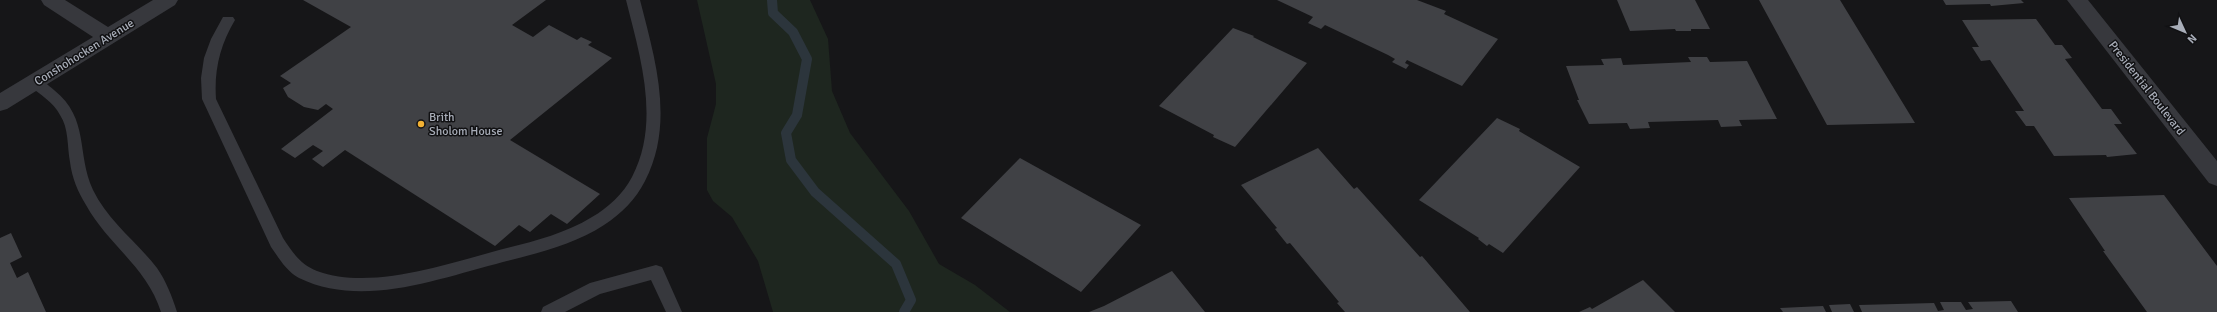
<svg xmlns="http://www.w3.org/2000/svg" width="2217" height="312" viewBox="0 0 2217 312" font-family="Signika,sans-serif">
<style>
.green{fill:#1e261f}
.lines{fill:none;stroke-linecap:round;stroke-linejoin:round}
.stream{stroke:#2c353c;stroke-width:10}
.building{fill:#404145}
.service{fill:#37383d;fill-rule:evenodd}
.minor{fill:#37383d;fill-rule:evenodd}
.poi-dot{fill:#f2b134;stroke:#111113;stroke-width:1.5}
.labels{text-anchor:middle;stroke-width:3;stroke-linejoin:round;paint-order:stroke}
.street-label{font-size:12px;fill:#a8adb8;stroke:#111113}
.poi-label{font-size:12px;fill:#a8adb8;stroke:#111113;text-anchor:start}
</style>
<rect width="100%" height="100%" fill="#161618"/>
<path class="green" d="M697 0H810L828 39 832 91 850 133 909 211 939 264 975 285 1010 312H773L758 261 732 217 713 201 707 190V138L716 104V84Z"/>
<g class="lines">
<path class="stream" d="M772 0 773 13 793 32 807 59 797 115 786 133 791 160 815 192 896 264 911 300 904 312"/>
</g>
<path class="building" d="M303 0H546L512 25 533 37 549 25 577 40 581 37 592 42 588 45 612 58 510 140 600 194 567 224 551 214 530 232 519 225 495 246 345 150 323 167 312 159 323 151 313 145 295 158 281 149 333 109 326 104 318 110 304 107 288 97 283 88 291 83 280 76 351 27Z
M1277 0H1417L1446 11 1444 14 1498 39 1462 86 1407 60 1405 63 1409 65 1406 69 1392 62 1395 59 1388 55 1325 25 1321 29 1308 23 1313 17Z
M1617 0H1695L1710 29H1691V31H1676L1675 29 1630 31Z
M1759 0H1840L1915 123 1827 125Z
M1943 0H2021L2024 3 1991 6 1990 4 1946 5Z
M2036 19 2055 45H2062L2072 58 2065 59 2102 109H2111L2122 124H2114L2137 154 2107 157 2106 155 2054 156 2034 126H2026L2015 111H2024L1990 60 1981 61 1972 47H1979L1962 20Z
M1233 28 1254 36 1253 37 1307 63 1235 147 1213 137 1214 135 1159 106Z
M1688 57H1707L1710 62 1747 61 1777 119 1739 120 1742 126 1721 127 1718 120 1648 122 1650 128 1630 129 1627 123 1589 124 1577 100H1579L1566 66 1604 65 1601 59 1621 58 1623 65 1691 62Z
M1497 118 1520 129 1519 131 1580 167 1503 253 1489 244 1487 246 1478 239 1479 238 1419 200Z
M1318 148 1354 189 1357 187 1420 257 1422 256 1470 312H1345L1337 303 1339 302 1290 243 1287 244 1275 229 1277 228 1241 185Z
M1020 158 1141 225 1081 292 961 218Z
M2164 195 2217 266V312H2147L2103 251H2105L2069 198Z
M11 233 22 257 10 263 17 278 28 272 46 312H0V238Z
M1172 271 1205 312H1089L1104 306Z
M1643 280 1675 312H1579L1590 307 1592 309Z
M2011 301 2018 312H1862L1859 305 1934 303 1938 311 1944 310 1940 302H1961L1966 310 1973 309 1968 302Z
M1850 304 1854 312H1832L1829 305Z
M1823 306 1826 312H1783L1780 308Z"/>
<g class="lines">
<path class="service" d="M626 0H640C655 59 675 123 645 181 636 199 621 214 604 225 572 246 533 254 496 264 434 280 361 308 299 278 286 271 279 258 271 247L202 99 201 78 204 58 211 39 223 17H233L235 20C220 45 214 70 216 99L283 238C292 252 301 265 317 271 369 290 441 266 492 252 526 243 561 236 592 217 608 208 623 194 632 177 661 122 640 56 626 0Z
M34 77C42 79 48 85 54 90 90 119 76 153 93 190 108 221 136 241 157 268 166 281 172 296 177 312H161C147 267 108 245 86 205 78 192 72 178 70 162 67 147 69 128 60 115 53 102 40 94 29 86L27 82 29 78Z
M656 265 662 267 682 312H666L651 280 600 294 565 312H541L543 307 590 283Z"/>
<path class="minor" d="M41 0H65L108 27 153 0H178L175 5 7 109 0 111V93L93 37 44 5Z
M2067 0H2088L2217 161V186L2209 183Z"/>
</g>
<circle class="poi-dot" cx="421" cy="124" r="4"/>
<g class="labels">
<g class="street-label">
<text transform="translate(84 52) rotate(-32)" y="4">Conshohocken Avenue</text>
<text transform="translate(2147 88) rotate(52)" y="4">Presidential Boulevard</text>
</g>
<g class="poi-label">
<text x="429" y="121">Brith<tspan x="429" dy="14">Sholom House</tspan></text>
</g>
</g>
<g transform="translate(2185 32) rotate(134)" stroke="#111113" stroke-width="3" paint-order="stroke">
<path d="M0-3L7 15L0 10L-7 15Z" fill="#a8adb8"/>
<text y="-6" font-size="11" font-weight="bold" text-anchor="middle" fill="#a8adb8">N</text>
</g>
</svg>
